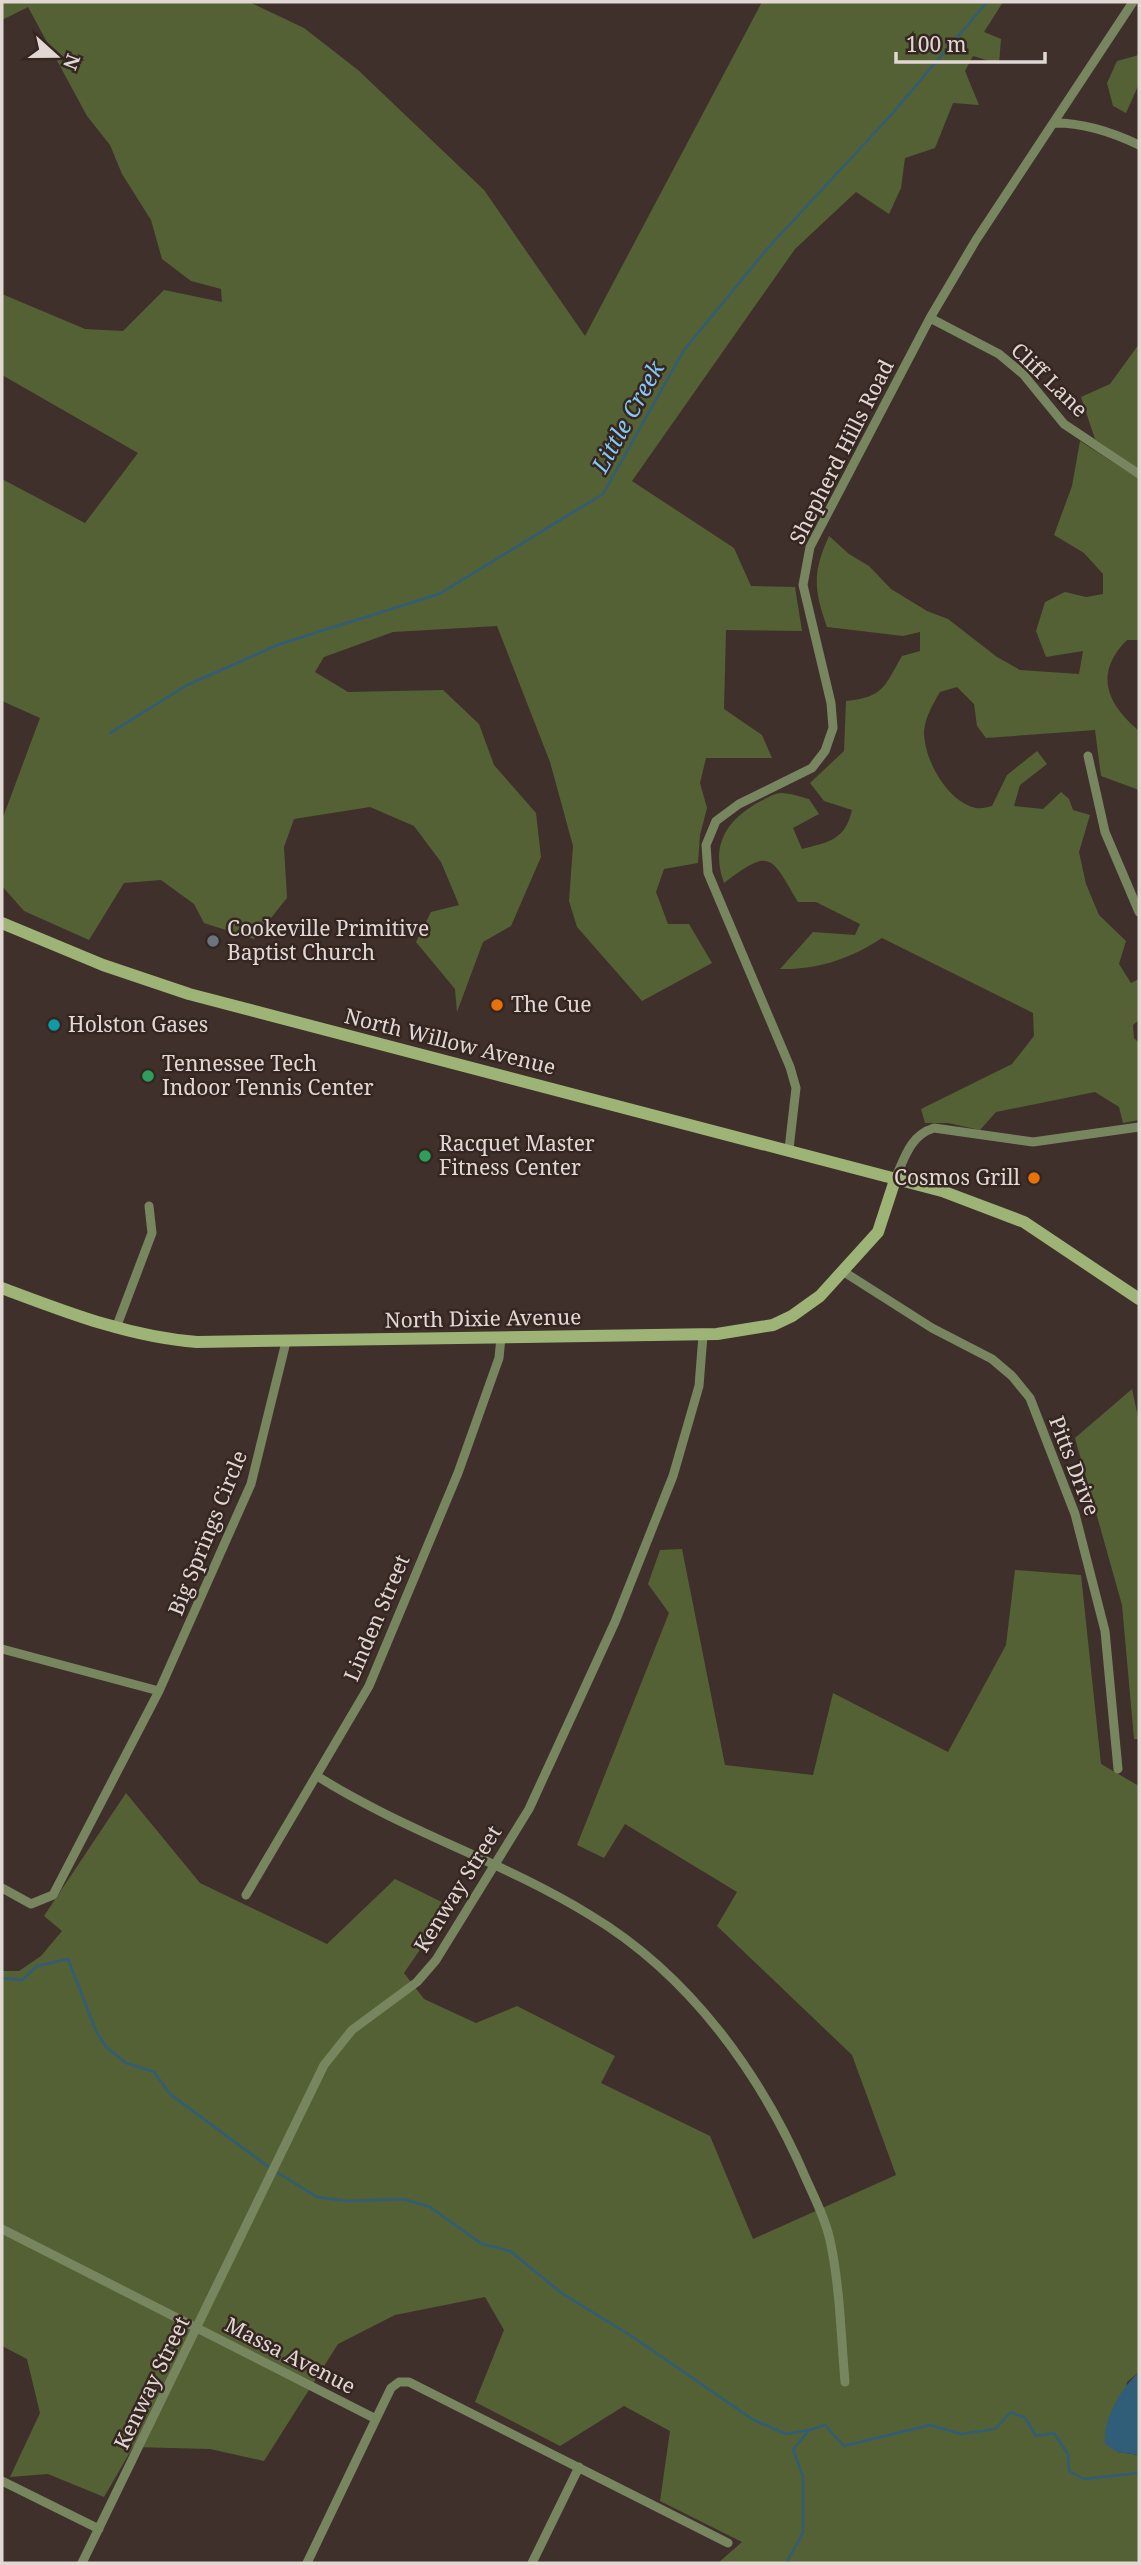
<svg xmlns="http://www.w3.org/2000/svg" width="1141" height="2565" viewBox="0 0 1141 2565" font-family="'Noto Serif',serif">
<style>
.forest{fill:#546135}
.water{fill:#305d78}
.lines{fill:none;stroke-linecap:round;stroke-linejoin:round}
.stream{stroke:#305d78;stroke-width:2.5}
.street{stroke:#788660;stroke-width:9}
.secondary{stroke:#9eb376;stroke-width:12}
.worship-dot{fill:#6b7280;stroke:#352621;stroke-width:2.5}
.food-dot{fill:#e8710a;stroke:#352621;stroke-width:2.5}
.culture-dot{fill:#0f9aa8;stroke:#352621;stroke-width:2.5}
.leisure-dot{fill:#2e9e5b;stroke:#352621;stroke-width:2.5}
.labels{text-anchor:middle;stroke-width:5;stroke-linejoin:round;paint-order:stroke}
.street-label{font-size:21px;fill:#e1d8d4;stroke:#352621}
.poi-label{font-size:21px;fill:#e1d8d4;stroke:#352621;text-anchor:start}
.water-label{font-size:23px;font-style:italic;fill:#82c9f8;stroke:#352621}
</style>
<rect width="100%" height="100%" fill="#3f302b"/>
<path class="forest" d="M2 2H249L304 28 358 70 484 190 585 336 762 2H1003L984 32 1001 39 999 64 973 56 965 71 979 105 953 103 935 148 905 158 901 188 889 214 856 192 795 249 632 481 734 548 751 586 795 587 802 631 726 630 724 709 762 735 772 758H706L700 783 707 808 700 835 698 863 664 869 656 892 668 924H689L712 963 642 1001 577 927 569 901 573 846 550 762 497 626 393 632 324 657 315 672 348 692 443 690 479 724 494 765 536 813 541 857 511 926 483 942 457 1012 455 989 416 942 431 912 459 905 441 862 414 826 370 807 294 819 284 847 287 898 254 939 204 923 194 904 161 880 124 883 89 940 24 911 2 886V820L40 718 2 701V479L85 523 138 453 2 375V294L85 329 123 331 164 290 222 302 221 289 191 281 162 259 151 220 122 174 110 145 87 116 28 7 2 20Z
M1139 55V84L1126 113 1113 106 1107 83 1117 61Z
M1139 344V469L1095 439 1081 397 1110 384Z
M1080 441 1139 479V640H1127C1094 673 1106 703 1139 731V790L1101 776 1095 730 986 738 977 726 974 704 957 687 940 692C933 704 925 717 924 732 924 759 947 802 976 808 981 809 988 807 992 806L1007 775 1037 751 1047 764 1020 785 1014 806 1043 809 1061 792 1069 799 1073 810 1090 815 1079 852 1086 884 1099 915 1126 941 1119 964 1131 983 1139 979V1020L1133 1025 1134 1038 1139 1043V1120L1123 1123 1119 1107 1095 1092 996 1112 980 1130 948 1123H925L921 1109 1012 1064 1034 1036 1033 1013 882 938C852 958 818 970 780 969L813 932 855 935 860 924 816 902H798C770 854 770 848 724 883 710 845 727 819 761 801 767 798 775 793 781 793 790 793 801 797 809 799L819 814 793 828 802 849C829 842 845 840 852 810L824 801 810 783 844 751 846 701C884 697 884 687 902 656L920 651V632L903 636 827 627C814 590 812 573 829 536L849 554 869 566 891 589 927 611 948 619 997 657 1020 670 1079 674 1083 651 1046 657 1036 631 1045 602 1065 592 1086 597 1103 594V574L1084 553 1054 535 1072 486Z
M1132 1389 1139 1422V1739H1134L1122 1605 1075 1438Z
M682 1549 725 1765 813 1775 833 1693 948 1752 1006 1645 1015 1570 1081 1575 1101 1764 1139 1786V2372L1127 2382 1117 2452 1139 2455V2563H718L742 2542 660 2501 670 2431 624 2406 560 2446 475 2402 504 2330 485 2297 395 2315 338 2344 264 2461 210 2449 133 2447 104 2497 48 2474 10 2477 40 2413 27 2359 2 2346V1971H19L41 1956 62 1931 44 1916 126 1793 200 1883 327 1944 395 1879 450 1906 404 1973 424 1999 476 2023 517 2006 615 2056 601 2083 710 2136 753 2239 896 2175 852 2055 717 1926 737 1892 625 1824 604 1858 577 1845 669 1613 648 1584 660 1550Z"/>
<path class="water" d="M1139 2372V2455L1117 2452 1105 2444C1102 2420 1121 2388 1139 2372Z"/>
<g class="lines">
<path class="stream" d="M110 733 187 685 280 644 439 594 603 494 684 350 767 249 891 115 987 2
M2 1978 22 1980 37 1966 68 1959 96 2031 106 2047 126 2063 154 2072 170 2094 270 2168
M275 2171 317 2197 348 2201 404 2199 430 2207 482 2244 510 2251 563 2294 633 2337 752 2419 786 2434 809 2430
M786 2563 803 2533V2476L793 2450 809 2430 825 2425 844 2446 930 2425 961 2434 995 2429 1011 2412 1025 2418 1036 2436 1054 2433 1068 2454 1069 2471 1084 2479 1139 2473"/>
<path class="street" d="M1055 123C1085 123 1112 132 1139 145
M930 318 999 354 1023 374 1064 424 1139 474
M1088 756 1105 832 1139 912
M789 1149 796 1088 790 1067 708 873 706 845 716 821 739 804 812 768 825 751 833 728 831 703 803 585 810 547 930 318 976 240 1133 2
M896 1177C905 1156 911 1135 934 1128L1033 1142 1139 1127
M844 1272 932 1328 992 1359 1012 1376 1030 1398 1075 1514 1105 1631 1118 1769
M116 1328 152 1233 149 1206
M2 1649 159 1691 53 1895 31 1904 2 1888
M159 1691 251 1484 286 1342
M317 1776C404 1831 502 1861 590 1915 690 1975 762 2075 807 2181 816 2201 827 2223 831 2245 840 2289 841 2337 845 2382
M246 1895 369 1686 458 1473 499 1358 501 1337
M2 2229 376 2419
M2 2481 99 2529
M82 2563 324 2065 352 2030 417 1982 436 1960 529 1809 615 1622 673 1476 699 1386 703 1335
M307 2563 376 2419 391 2388 399 2382H409L728 2543
M532 2563 579 2467"/>
<path class="secondary" d="M2 923 103 965 189 994 942 1191 1024 1222 1139 1299
M2 1288C66 1312 129 1337 197 1342L717 1334 773 1325 792 1316 820 1296 878 1232 896 1177"/>
</g>
<circle class="worship-dot" cx="213" cy="941" r="7"/>
<g class="food-dot">
<circle cx="497" cy="1005" r="7"/>
<circle cx="1034" cy="1178" r="7"/>
</g>
<circle class="culture-dot" cx="54" cy="1025" r="7"/>
<g class="leisure-dot">
<circle cx="148" cy="1076" r="7"/>
<circle cx="425" cy="1156" r="7"/>
</g>
<g class="labels">
<g class="street-label">
<text transform="translate(1049 380) rotate(44)" y="7">Cliff Lane</text>
<text transform="translate(842 452) rotate(-63)" y="7">Shepherd Hills Road</text>
<text transform="translate(450 1042) rotate(14)" y="7">North Willow Avenue</text>
<text transform="translate(483 1319) rotate(-1)" y="7">North Dixie Avenue</text>
<text transform="translate(1074 1466) rotate(69)" y="7">Pitts Drive</text>
<text transform="translate(208 1533) rotate(-68)" y="7">Big Springs Circle</text>
<text transform="translate(377 1618) rotate(-67)" y="7">Linden Street</text>
<text transform="translate(458 1889) rotate(-58)" y="7">Kenway Street</text>
<text transform="translate(290 2356) rotate(27)" y="7">Massa Avenue</text>
<text transform="translate(152 2383) rotate(-64)" y="7">Kenway Street</text>
</g>
<g class="poi-label">
<text x="227" y="936">Cookeville Primitive<tspan x="227" dy="24">Baptist Church</tspan></text>
<text x="511" y="1012">The Cue</text>
<text x="68" y="1032">Holston Gases</text>
<text x="162" y="1071">Tennessee Tech<tspan x="162" dy="24">Indoor Tennis Center</tspan></text>
<text x="439" y="1151">Racquet Master<tspan x="439" dy="24">Fitness Center</tspan></text>
<text x="1020" y="1185" text-anchor="end">Cosmos Grill</text>
</g>
<g class="water-label">
<text transform="translate(628 417) rotate(-61)" y="8">Little Creek</text>
</g>
</g>
<rect width="1141" height="2565" fill="none" stroke="#e1d8d4" stroke-width="7"/>
<g transform="translate(56 56) rotate(111)" stroke="#352621" stroke-width="5" paint-order="stroke">
<path d="M0-5L12 26L0 18L-12 26Z" fill="#e1d8d4"/>
<text y="-10" font-size="19" font-weight="bold" text-anchor="middle" fill="#e1d8d4">N</text>
</g>
<path d="M896 52v10h149v-10" fill="none" stroke="#e1d8d4" stroke-width="3.5"/>
<text x="906" y="52" font-size="21" fill="#e1d8d4" stroke="#352621" stroke-width="5" paint-order="stroke">100 m</text>
</svg>
